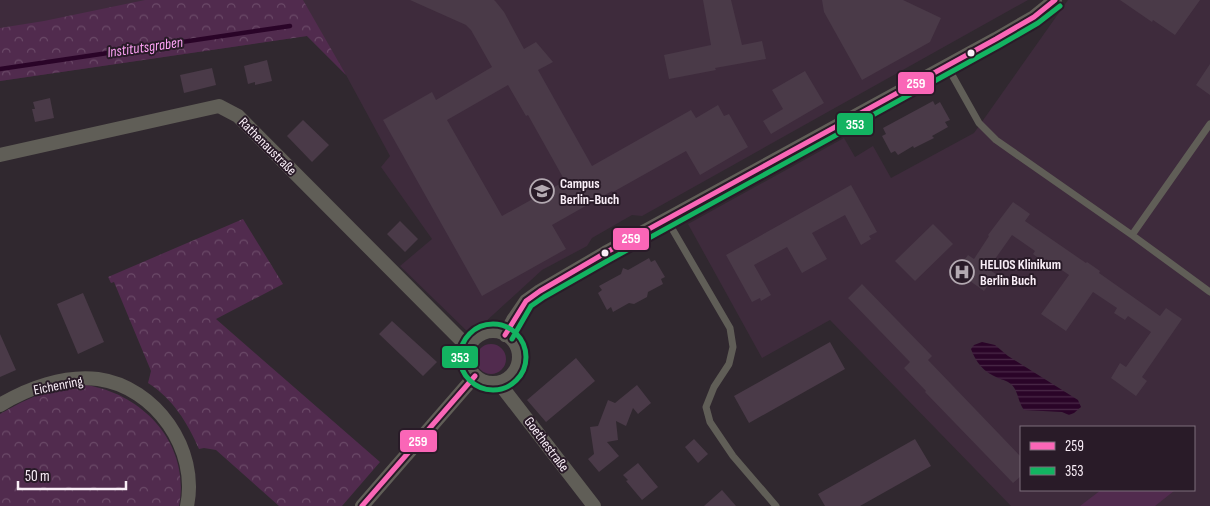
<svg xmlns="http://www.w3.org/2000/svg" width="1210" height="506" viewBox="0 0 1210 506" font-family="'Sofia Sans Condensed',sans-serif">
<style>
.built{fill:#3e2b3c;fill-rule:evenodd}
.green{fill:#512b4e}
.forest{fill:url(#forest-crowns)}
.water{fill:url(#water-rules)}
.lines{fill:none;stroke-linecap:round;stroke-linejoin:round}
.stream{stroke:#2a0428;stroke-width:4.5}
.building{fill:#4a3a48;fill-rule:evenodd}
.lane{stroke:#605e57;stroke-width:7}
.street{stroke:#605e57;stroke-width:14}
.bus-1-casing{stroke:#291b28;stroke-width:9}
.bus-2-casing{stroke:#291b28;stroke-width:9}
.bus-1{stroke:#fa66b7;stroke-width:5}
.bus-2{stroke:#13b361;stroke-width:5}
.bus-dot{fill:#f9eef7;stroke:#291b28;stroke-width:2}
.labels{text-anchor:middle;stroke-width:4;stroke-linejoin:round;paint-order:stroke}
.street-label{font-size:14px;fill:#f9eef7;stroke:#291b28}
.poi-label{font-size:14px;font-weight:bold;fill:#f9eef7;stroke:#291b28;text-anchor:start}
.water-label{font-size:15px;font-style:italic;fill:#fda2f5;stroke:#291b28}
.line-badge{stroke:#291b28;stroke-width:2}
.badge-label{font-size:14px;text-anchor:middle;font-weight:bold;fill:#fff}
</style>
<defs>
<pattern id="forest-crowns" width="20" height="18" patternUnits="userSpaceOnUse" patternTransform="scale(1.25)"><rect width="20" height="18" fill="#512b4e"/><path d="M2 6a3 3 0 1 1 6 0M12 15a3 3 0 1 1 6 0" fill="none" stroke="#6b4a68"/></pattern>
<pattern id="water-rules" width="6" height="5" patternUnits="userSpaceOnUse" patternTransform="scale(1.25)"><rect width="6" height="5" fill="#2a0428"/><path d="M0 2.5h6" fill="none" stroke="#4a2948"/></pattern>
</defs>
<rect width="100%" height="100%" fill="#30282f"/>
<path class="built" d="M0 0H1028L642 216 632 215 592 238 587 246 542 270 471 335 400 266 432 239 381 167 390 156 346 75 307 36 0 81Z
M1068 0H1210V506H1011L830 320 762 358 688 224 844 138 855 157 873 146 891 178 974 133ZM1021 427H1194V490H1021Z"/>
<path class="green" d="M476 359a15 15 0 1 1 30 0a15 15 0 1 1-30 0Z
M1101 490H1173L1174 491 1155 506H1080Z"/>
<path class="forest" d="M145 0H303L346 75 307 36 0 81V28L44 21Z
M243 219 283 284 216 319 380 462 342 506H279L216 450 204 448 199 449C187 422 173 399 148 383L151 371 114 282 111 283 108 277Z
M86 385C144 394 191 445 179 506H0V414C30 397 51 387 86 385Z"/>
<path class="water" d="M982 342 995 345 1008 356 1078 400 1081 407 1074 413 1069 415 1062 412 1024 410C1018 402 1018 391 1012 385 1008 381 1003 380 998 378 984 372 976 363 971 349L974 345Z"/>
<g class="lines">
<path class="stream" d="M0 69 290 26"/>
</g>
<path class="building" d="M410 0H494L496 2 504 12 524 49 536 42 553 62 538 70 592 166 691 110 696 118 718 105 724 116 729 114 748 147 700 175 686 151 613 192 612 191 552 225 566 249 482 296 383 120 432 92 436 100 492 67 471 30 466 25ZM508 85 526 116 528 115 565 181 502 216 447 120Z
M703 0H731L742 45 762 41 766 59 715 68 716 70 669 79 664 55 711 45Z
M822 0H903L941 18 930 42 862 80 824 12Z
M1120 0H1200L1175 35 1153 20 1152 22Z
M267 60 272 81 255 85V82L248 84 244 66Z
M1210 64V95L1196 85Z
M212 68 216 85 184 93 180 75Z
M805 71 824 103 771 134 763 121 783 109 772 90Z
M50 98 54 118 35 122 32 109H35L33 102Z
M933 101 935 105 940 102 950 120 945 122 948 127 932 136 934 138 914 148 913 146 898 155 895 151 891 153 882 136 886 134 883 128Z
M303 120 329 145 312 162 287 136Z
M851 185 877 232 869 236 871 239 861 245 845 215 812 233 827 259 802 273 787 247 754 265 771 295 761 301 760 298 752 302 726 255Z
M1013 202 1030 214 1025 221 1086 263 1087 262 1100 271 1099 273 1160 316 1166 308 1182 319 1142 377 1147 381 1136 396 1111 378 1120 363 1126 367 1151 332 1128 316 1125 320 1114 313 1117 308 1093 292 1066 331 1041 314 1069 275 1046 259 1044 262 1033 254 1035 251 1012 235 988 269 996 274 984 291 956 271 968 255 974 259 989 236 988 235Z
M400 221 418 239 405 252 387 234Z
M933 224 953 244 915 281 895 261Z
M649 258 651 262 655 260 665 277 661 279 663 284 648 292 647 297 634 304 629 303 613 312 611 307 607 310 598 293 602 290 599 286 621 274 623 268 628 270Z
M862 284 932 356 928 360 1021 457V476L1013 483 925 392 926 391 904 368 910 362 848 298Z
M83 293 104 342 78 354 57 304Z
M392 321 437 362 423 376 379 334Z
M0 334 16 370 0 377Z
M830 342 845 369 749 423 734 396Z
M576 358 595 381 546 422 527 400Z
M637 385 651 403 638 414 633 408 626 426 616 421 618 440 607 442 619 456 599 472 588 459 594 454 590 427 598 426 608 400 615 403Z
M694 439 708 454 698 463 685 447Z
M915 439 931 466 860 506H825L818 494Z
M638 463 658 487 642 500 626 481 628 480 623 475Z
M722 490 736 506H704Z"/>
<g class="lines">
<path class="lane" d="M947 66 979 123 996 140 1132 235 1210 292
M667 220 730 328 733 347 729 364 714 387 706 407 710 422 733 456 776 506
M1132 235 1210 124"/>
<path class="street" d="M0 155 219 106 238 116 464 343 468 346 467 353
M467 357a26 26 0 1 1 52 0a26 26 0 1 1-52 0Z
M505 335 513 320 526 301 540 291 605 253 996 39 1034 17 1055 0
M499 383 594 506
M0 405C28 388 64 375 98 379 156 387 199 450 187 506
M362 506 475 376"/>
<g class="bus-1-casing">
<path id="bus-1" d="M505 335 526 301 540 291 605 253 996 39 1034 17 1055 0
M362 506 475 376"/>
</g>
<g class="bus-2-casing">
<path id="bus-2" d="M460 357a33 33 0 1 1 66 0a33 33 0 1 1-66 0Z
M512 339 531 306 544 297 609 260 1000 45 1038 23 1060 6"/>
</g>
<use href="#bus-1" class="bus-1"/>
<use href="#bus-2" class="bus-2"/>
</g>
<defs>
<g id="university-ring" transform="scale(1.25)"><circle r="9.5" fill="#291b28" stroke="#b3a9b1" stroke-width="1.5"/><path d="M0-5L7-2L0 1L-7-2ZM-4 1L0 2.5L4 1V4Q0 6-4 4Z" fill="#b3a9b1"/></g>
<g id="hospital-ring" transform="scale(1.25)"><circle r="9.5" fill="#291b28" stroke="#b3a9b1" stroke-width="1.5"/><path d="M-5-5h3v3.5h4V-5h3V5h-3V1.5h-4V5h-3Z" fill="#b3a9b1"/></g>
</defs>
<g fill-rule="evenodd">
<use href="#university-ring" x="542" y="191"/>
<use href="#hospital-ring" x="962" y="272"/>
</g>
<g class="bus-dot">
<circle cx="971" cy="53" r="4.5"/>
<circle cx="605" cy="253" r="4.5"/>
</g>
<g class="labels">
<g class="street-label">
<text transform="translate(268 146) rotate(45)" y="5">Rathenaustraße</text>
<text transform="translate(58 385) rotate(-11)" y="5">Eichenring</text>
<text transform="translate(547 444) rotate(53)" y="5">Goethestraße</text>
</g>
<g class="poi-label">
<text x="560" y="188">Campus<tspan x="560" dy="16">Berlin-Buch</tspan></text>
<text x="980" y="269">HELIOS Klinikum<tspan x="980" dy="16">Berlin Buch</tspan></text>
</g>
<g class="water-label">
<text transform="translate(145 47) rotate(-8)" y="5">Institutsgraben</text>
</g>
</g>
<g class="line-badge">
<rect x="897" y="71" width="38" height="24" rx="5" fill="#fa66b7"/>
<rect x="836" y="112" width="38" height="24" rx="5" fill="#13b361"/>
<rect x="612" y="227" width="38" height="24" rx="5" fill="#fa66b7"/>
<rect x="441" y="345" width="38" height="24" rx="5" fill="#13b361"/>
<rect x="399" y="429" width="39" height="24" rx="5" fill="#fa66b7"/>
</g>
<g class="badge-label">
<text x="916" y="88">259</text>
<text x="855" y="129">353</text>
<text x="631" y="243">259</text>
<text x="460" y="362">353</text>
<text x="418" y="446">259</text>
</g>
<rect x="1020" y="426" width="175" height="65" fill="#291b28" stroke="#7c6f7b"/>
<rect x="1030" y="442" width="25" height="8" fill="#fa66b7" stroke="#7c6f7b"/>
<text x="1065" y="451" font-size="15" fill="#f9eef7">259</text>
<rect x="1030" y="467" width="25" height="8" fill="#13b361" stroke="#7c6f7b"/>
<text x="1065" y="476" font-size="15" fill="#f9eef7">353</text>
<path d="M18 481v8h108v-8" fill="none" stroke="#f9eef7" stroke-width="2.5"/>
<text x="25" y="481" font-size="15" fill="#f9eef7" stroke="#291b28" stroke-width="4" paint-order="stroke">50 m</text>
</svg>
